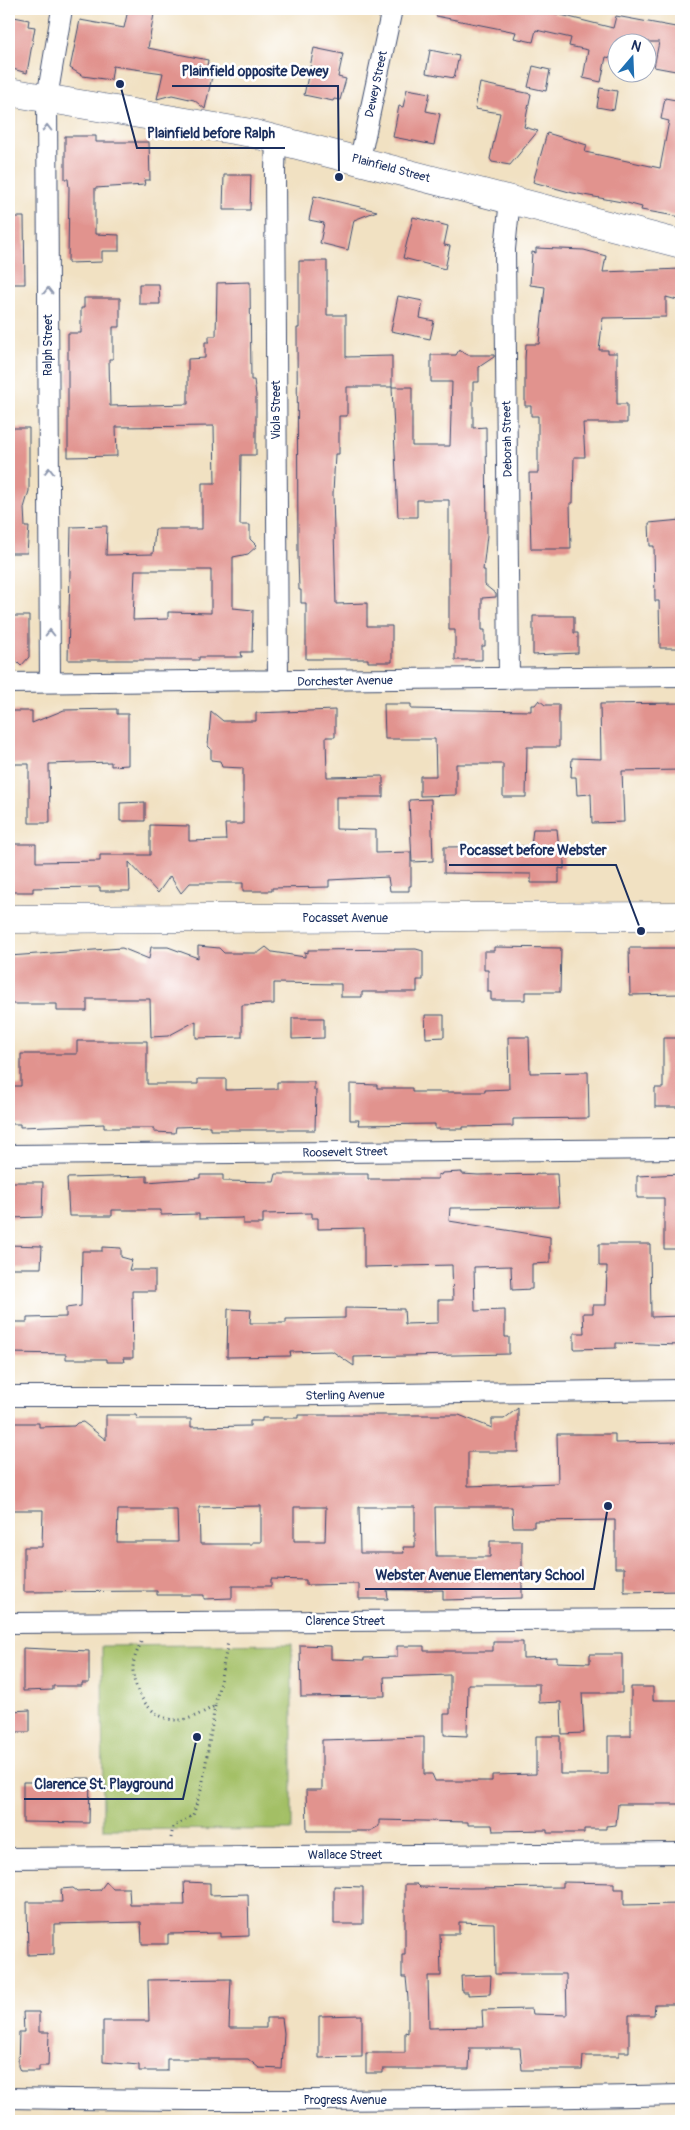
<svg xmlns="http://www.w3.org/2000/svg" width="690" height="2130" viewBox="0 0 690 2130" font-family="Pangolin,sans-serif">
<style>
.green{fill:#a3bf65;stroke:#5f7762}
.building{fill:#e1938e;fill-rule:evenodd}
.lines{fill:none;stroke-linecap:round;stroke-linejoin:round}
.minor-casing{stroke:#3b4a6d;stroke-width:22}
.secondary-casing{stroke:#3b4a6d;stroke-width:29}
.path{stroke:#3b4a6d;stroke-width:3;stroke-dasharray:1 4;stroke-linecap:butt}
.minor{stroke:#fff;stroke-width:20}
.secondary{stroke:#fff;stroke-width:28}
.oneway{stroke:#8d97ae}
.labels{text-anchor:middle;stroke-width:5;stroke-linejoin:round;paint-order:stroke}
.street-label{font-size:12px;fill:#1b2f5e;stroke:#fff}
.leader{fill:none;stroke:#1b2f5e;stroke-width:2}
.callout-dot{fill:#1b2f5e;stroke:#fff;stroke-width:2}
.callout-label{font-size:14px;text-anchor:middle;font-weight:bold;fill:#1b2f5e;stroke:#fff;stroke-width:5;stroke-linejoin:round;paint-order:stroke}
</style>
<rect width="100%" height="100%" fill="#fff"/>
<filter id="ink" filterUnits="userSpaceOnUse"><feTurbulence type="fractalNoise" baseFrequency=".02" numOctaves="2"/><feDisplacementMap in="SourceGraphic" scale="10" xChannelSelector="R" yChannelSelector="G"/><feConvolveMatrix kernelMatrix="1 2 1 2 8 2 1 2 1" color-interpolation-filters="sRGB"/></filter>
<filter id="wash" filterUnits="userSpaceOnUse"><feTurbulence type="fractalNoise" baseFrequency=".0096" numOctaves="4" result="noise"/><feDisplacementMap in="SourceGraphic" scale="20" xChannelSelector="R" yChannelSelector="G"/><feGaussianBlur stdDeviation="1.12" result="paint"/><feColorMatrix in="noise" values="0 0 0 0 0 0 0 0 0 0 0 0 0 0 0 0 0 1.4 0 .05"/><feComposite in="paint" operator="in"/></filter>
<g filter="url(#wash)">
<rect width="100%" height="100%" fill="#f1e1c2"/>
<path class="green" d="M292 1644V1830L103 1829 102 1646Z"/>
<g id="blocks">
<path class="building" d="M437 9H554L553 13 613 28 616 16 681 28V72L654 67 659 42H618V59L606 57 601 82 583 78 588 50 569 46 571 38 536 30 533 42 514 38 516 32 436 16Z
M128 10 154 14 148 48 208 60 207 66 214 67 205 109 194 100 172 95 157 99 163 73 113 66 111 80 83 76 70 68 80 20 124 28Z
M9 16 29 20 28 26 35 27 27 73 9 68Z
M314 48 343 54 338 77 346 79 340 100 334 99 333 101 304 95Z
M430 50 459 56 454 78 426 73Z
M533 66 550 70 546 91 528 87Z
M480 83 531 94 524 127 538 131 510 165 492 162 490 159 500 113 475 109Z
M600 88 617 91 614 110 597 107Z
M407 89 430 93 426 111 440 114 434 145 393 137 399 106 403 107Z
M665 98 681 101V161L678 176 681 177V217L641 210 642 207 627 203 573 193 533 182 547 133 587 145 585 152 660 168 669 121 661 119Z
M65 136H96V142H149L150 180H144L145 185 95 188V234L119 235V251H102V262L68 263 69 188 68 179H65Z
M224 175H251L250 210H223Z
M314 196 377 211 354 220 348 250 320 243 324 223 309 220Z
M9 217H24L25 284H9Z
M413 217 448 226 444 245 450 246 445 269 403 258Z
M536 248 584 250 606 256 603 272 681 269V301L666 297V317L603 318 599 350H608V353H617V404H627V423H583L585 457H574L573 503H570L571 549H531L529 473H538V416H531V406H525V359L526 344H539L545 287 530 285 532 252 536 253Z
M299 261H327V315H346V357L392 356V387H347V416H339V454H335L333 494 336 604 367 603V626H392V662H368V659H306V603H301V590H299L298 556 297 328H299Z
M250 282 251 380H254L256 395V455H241L240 525H250V539L257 546 248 554 233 557V608L253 610 252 652H241L242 657H199V660H68L71 527 107 526 106 555 153 554 155 529H202V483H215L214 426 116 427 117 456 68 457V333H81V308H84V298H120V327H113V359H109L110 406 188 404V359L205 358V342H209V336H216L217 283ZM135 570H211V613L168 612V619L133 620Z
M139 284H159L160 304H139Z
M398 296 423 301 420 318 434 321 430 339 391 331Z
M459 350 468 355H494V357L479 367V382H473V428L486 427 487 535 483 570H485V585L496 594V597L482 598V630H485V646H482V660H455V630H449V500H417V517H398L392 387H412V446H450L452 382H431V355H456Z
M9 428H29V491L24 508 25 527H29L27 553H9Z
M681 520V648H660L659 601H655L654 546H650L649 523Z
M9 616H29V657L21 666 15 660H9Z
M533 616H574V633H578V653L533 655Z
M539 700 545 705H559V747H527L526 797H503V764H456V795L420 796V776H436L435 739H385L384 704H411V709L531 711V705H535Z
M681 703V770L622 771 624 822 592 823 591 794 577 795 576 777H571L572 758 601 759 600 704Z
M117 709V714H128V765L111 766V762L49 764 50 823H29V764H9V711H32V723L64 710Z
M335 710V737H326L327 777 383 776V797H336V829L376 830V853L411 852V886H409V891H390L388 877 329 880V887L272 888V891H243V883H190L181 893 170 876 158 893 129 862 130 891H100V887L33 888V892H9V844H36V862L100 861V855H150V825L189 826V841L226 840 225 824H243V768L222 767 220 761 211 760V749L208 746 211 711 223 721H256V713Z
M431 799 433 861 412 862 409 800Z
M145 802V821H120V803Z
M533 829H557L559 849H564V869L559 868V883H531V874L444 873V847L531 846Z
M198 946 219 948 224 953H258L266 947 272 952 305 957V952L308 953V950L416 949 423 951V980H417V992H362V997H341V984L274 983V1004L242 1005V1037L196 1038V1021L168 1036 151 1037 150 999H87V1011H57V1004H9V956L122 948 149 959 151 947H168L198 958Z
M494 947 561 948 560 992H525V1000H491V992H488V970H484V951H494Z
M629 948H681V994L630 995Z
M425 1015H444V1037L426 1038Z
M292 1018H324V1038L292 1039Z
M508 1037H529L530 1073 588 1072 589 1118 513 1119V1126L463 1127V1129H435V1124L358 1125 359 1120H350V1084L377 1085V1088H412V1092H485V1090L509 1089Z
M663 1038H681V1107H655V1088H663Z
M77 1041H147V1084H198V1079H226V1090L277 1089V1082H314V1090H316L315 1130H210V1126L176 1127 175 1133 154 1132V1128H104V1124L20 1127V1124H9V1086H21V1054H77Z
M462 1172V1174L478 1175 557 1174 559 1207 450 1208 449 1221 550 1237V1263L532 1264V1289L512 1290 511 1266 474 1267 475 1311 505 1310V1337H509V1354L354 1357V1366L332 1351 290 1352 291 1356 227 1357 228 1309 251 1310 250 1323H286V1319L345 1318V1308L404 1309 405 1324 438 1323V1300H453L452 1265 364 1267V1228L318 1229V1218H312V1213L263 1214V1224H243V1218L199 1219V1214L161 1215V1210H112V1216H69L67 1178 147 1176V1182L200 1178V1175H223V1181L274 1182 276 1174H368V1179H438V1174L441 1175 442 1173Z
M681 1174V1249H664V1198H637V1176Z
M9 1182H43L42 1217 9 1218Z
M599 1244H650L651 1317 681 1316V1345L616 1343V1348L574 1349V1333H584L583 1313H593V1305H606L607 1266H599Z
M9 1245 42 1246 41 1268H9Z
M102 1247 121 1248V1257L132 1260 129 1270H155V1291H132L133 1358H123L124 1362H107V1359H66V1354L10 1353V1322H27V1318L66 1317V1308L81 1306 82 1251H102Z
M518 1408V1452H468V1486L558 1483 557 1434H615V1443L681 1442V1591L624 1592V1568H615V1520L534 1521V1527H513L512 1507H435L436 1557H490V1541H522V1598L443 1600V1590H387L388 1599H359V1584L306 1585V1580L271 1579V1586H232V1598L204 1599V1595H157V1591L24 1592V1547H42L43 1510H11L10 1423H39V1427L74 1426 77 1423 83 1422 106 1440V1415H136L137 1419H191V1427L250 1426V1421H262V1418H298V1415H459L492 1428V1419H504ZM261 1506V1542H252V1544H200L199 1507ZM294 1507H326L325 1541H294ZM359 1507H415V1547H403L404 1553H360ZM118 1510H177L178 1542H117Z
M493 1642H523V1658L557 1657V1662L590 1663V1654H622V1693H582L584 1733 562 1734 561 1702 539 1703V1684H468L467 1736 444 1735V1714H450V1675L384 1677 385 1696 301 1697 300 1645 331 1646V1659L364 1660V1658L397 1657V1646H424V1651H493Z
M23 1648 89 1651V1683H82V1686H53V1690L23 1691Z
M631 1687H653V1700H681V1804H618L616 1825 606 1826V1829H584V1833H547V1830L493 1831 492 1825H468V1822L379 1820V1826L370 1831H307L306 1790H322V1740L424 1737V1774H432L435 1781H492V1775L536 1774V1736H560V1774H608V1736H631Z
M30 1710V1732H11V1711Z
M60 1778H90L89 1823 23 1822V1782H60Z
M106 1882 113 1888H129L130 1905H185L184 1882 210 1883V1895L248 1894 249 1936 220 1937V1933L168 1934V1944H142L141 1922 54 1924V1954L28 1955 27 1902H62L61 1889 73 1888 77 1891 100 1890Z
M563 1882 614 1883V1889H624V1905L681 1904V2004H655L654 2015H629V2052H619V2056H583L582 2070H522L520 2048H470L469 2069H383V2073H366V2053H405V2032L408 2033V1999L406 1977H402V1955H405V1884H417L420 1887 469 1888 563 1887ZM459 1922 494 1923 495 1974H566L567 2015 533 2014 532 2009 482 2010 483 2027 429 2028 428 1976H441L440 1934H459Z
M334 1886 363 1887V1924H334Z
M491 1975 490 1994 468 1995V1992H462L461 1976Z
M231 1979 229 2028H266V2018H282L284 2033 282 2069 259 2068 248 2059H167V2071H139V2065L103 2062V2021H149L148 1980Z
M23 2012H39V2032H49L48 2066H39V2071H20L18 2066 19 2032H24Z
M362 2015V2057L319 2058V2016Z"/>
</g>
</g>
<g filter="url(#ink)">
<use href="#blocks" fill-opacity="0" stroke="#3b4a6d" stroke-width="1"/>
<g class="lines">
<g class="minor-casing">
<path id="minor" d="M276 138 275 171 278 681
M360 159 392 9
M509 679 505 249 510 199
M50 682 47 98 62 9
M9 683 681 676
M9 1155 681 1149
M9 1396H240L681 1390
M9 1623 681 1619
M9 1858 681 1853
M9 2098C233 2102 457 2100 681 2095"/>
</g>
<g class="secondary-casing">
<path id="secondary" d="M9 92 251 133 681 244
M9 919 681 916"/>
</g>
<path class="path" d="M141 1642C138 1650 133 1659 133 1668 132 1691 151 1719 175 1720 190 1721 203 1712 215 1706L228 1642
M171 1838 173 1827 193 1815 202 1787 215 1706"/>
<use href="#minor" class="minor"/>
<use href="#secondary" class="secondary"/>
</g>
<defs><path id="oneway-chevron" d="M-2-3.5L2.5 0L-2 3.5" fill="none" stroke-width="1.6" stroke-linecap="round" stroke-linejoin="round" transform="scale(1.25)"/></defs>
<g class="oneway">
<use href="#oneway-chevron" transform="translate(47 128) rotate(-90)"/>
<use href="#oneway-chevron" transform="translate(48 291) rotate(-90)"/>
<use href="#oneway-chevron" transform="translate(49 471) rotate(-90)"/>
<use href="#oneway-chevron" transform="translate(50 633) rotate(-90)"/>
</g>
</g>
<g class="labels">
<g class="street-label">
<text transform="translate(376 84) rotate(-78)" y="4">Dewey Street</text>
<text transform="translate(391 168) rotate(15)" y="4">Plainfield Street</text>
<text transform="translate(48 345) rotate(-90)" y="4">Ralph Street</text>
<text transform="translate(276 410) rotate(-90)" y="4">Viola Street</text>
<text transform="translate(507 439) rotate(-91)" y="4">Deborah Street</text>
<text transform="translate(345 681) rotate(-1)" y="4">Dorchester Avenue</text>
<text x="345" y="922">Pocasset Avenue</text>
<text transform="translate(345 1152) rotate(-1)" y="4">Roosevelt Street</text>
<text transform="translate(345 1395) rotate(-1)" y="4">Sterling Avenue</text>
<text x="345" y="1625">Clarence Street</text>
<text x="345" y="1859">Wallace Street</text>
<text x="345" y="2104">Progress Avenue</text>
</g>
</g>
<path class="leader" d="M339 177L338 86H172M120 84L137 148H285M641 931L616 865H449M608 1506L594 1589H365M197 1737L183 1799H24"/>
<g class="callout-dot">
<circle cx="339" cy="177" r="5"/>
<circle cx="120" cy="84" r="5"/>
<circle cx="641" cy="931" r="5"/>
<circle cx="608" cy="1506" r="5"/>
<circle cx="197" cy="1737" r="5"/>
</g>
<g class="callout-label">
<text x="255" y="76">Plainfield opposite Dewey</text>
<text x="211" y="138">Plainfield before Ralph</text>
<text x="533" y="855">Pocasset before Webster</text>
<text x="480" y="1580">Webster Avenue Elementary School</text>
<text x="104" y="1789">Clarence St. Playground</text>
</g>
<rect width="690" height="2130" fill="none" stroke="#fff" stroke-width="30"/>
<g transform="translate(632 58) rotate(19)"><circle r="24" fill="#ffffff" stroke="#a4acbf"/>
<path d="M0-4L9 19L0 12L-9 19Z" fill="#1f6fb2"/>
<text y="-8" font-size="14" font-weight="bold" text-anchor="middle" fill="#1b2f5e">N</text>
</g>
</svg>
